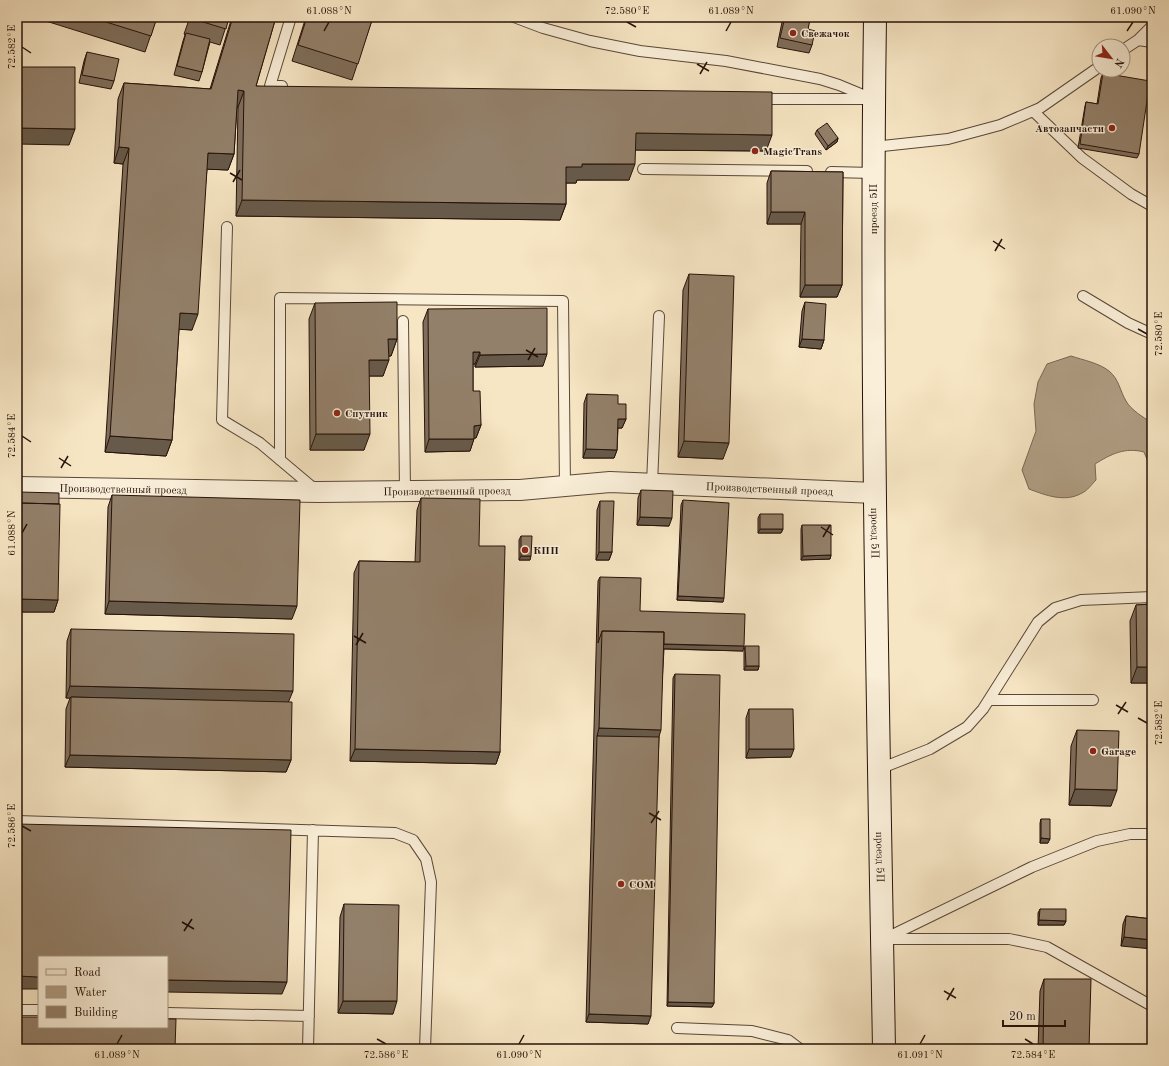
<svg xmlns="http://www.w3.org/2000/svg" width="1169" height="1066" viewBox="0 0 1169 1066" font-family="'Old Standard TT',serif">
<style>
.water{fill:#b09e84;stroke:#796653}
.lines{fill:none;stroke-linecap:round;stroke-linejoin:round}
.lane-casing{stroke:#5a4738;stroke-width:12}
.street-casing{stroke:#5a4738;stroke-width:22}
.secondary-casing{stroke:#261209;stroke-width:24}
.lane{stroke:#faefd9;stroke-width:10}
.street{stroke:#faefd9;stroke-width:20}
.secondary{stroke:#faefd9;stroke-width:22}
.wall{fill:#7e6e5b;stroke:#261209}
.shaded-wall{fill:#675a4a;stroke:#261209}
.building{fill:#93806a;stroke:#261209}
.ticks{fill:none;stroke:#261209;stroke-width:1.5}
.poi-dot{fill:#8f2418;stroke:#faefd9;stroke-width:1.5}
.labels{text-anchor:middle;stroke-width:3;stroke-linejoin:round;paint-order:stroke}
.poi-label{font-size:11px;font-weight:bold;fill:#261209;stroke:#faefd9;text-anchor:start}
.street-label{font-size:11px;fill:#261209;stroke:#faefd9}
.neatline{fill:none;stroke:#261209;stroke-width:1.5}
.ticks-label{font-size:10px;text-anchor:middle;fill:#261209}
</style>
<rect width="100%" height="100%" fill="#f7e6c4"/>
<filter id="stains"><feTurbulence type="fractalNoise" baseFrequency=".005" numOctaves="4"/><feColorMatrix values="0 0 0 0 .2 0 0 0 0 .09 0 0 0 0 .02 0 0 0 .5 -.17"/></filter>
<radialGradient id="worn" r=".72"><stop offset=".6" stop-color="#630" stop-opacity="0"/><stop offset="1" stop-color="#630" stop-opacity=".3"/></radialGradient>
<path class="water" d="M1071 356C1083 360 1099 363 1109 371 1119 379 1120 391 1126 401 1131 410 1143 417 1152 423V467L1149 464 1144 452C1125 447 1111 454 1095 464L1096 480C1092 484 1087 491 1082 493 1065 503 1045 495 1029 489L1022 470 1036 431 1034 404 1038 382 1047 364Z"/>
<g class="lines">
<g class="lane-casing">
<path id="lane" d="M514 17 543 28 590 41 640 51 726 61 820 79 839 85 868 97
M1138 40 1152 42
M1123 50 1138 40 1152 26
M282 86H270L291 17
M760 99H874
M1033 111 1082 158 1131 194 1152 206
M873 147 948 139 1000 125 1040 108 1099 67
M643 169 807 171
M831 172 873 173
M227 227 222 420 260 443 317 491
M1083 296 1128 323 1152 334
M403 321 405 491
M280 460V298L563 301 565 486
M652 484 659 316
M989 700H1093
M879 769 930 749 967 727 983 709 1038 622 1055 608 1081 600 1152 597
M17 821 395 833 413 840 426 859 431 882 425 1049
M886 939H1009L1047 947 1152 1006
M882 940 1032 867 1097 841 1130 834H1152
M17 1010H39
M167 1013 309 1016
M677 1028 752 1031 788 1040 800 1049
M308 1049 313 830"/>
</g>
<g class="street-casing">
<g id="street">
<path id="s1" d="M17 487 318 492 520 490 610 482 875 493"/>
</g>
</g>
<g class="secondary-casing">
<g id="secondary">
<path id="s2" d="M875 17C870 361 878 705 884 1049"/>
</g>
</g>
<use href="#lane" class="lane"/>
<use href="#street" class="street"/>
<use href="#secondary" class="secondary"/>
</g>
<path class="wall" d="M33 17H157L145 52Z
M190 17H229L220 45 210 42 202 72 199 81 174 75 183 41 185 35 184 34Z
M232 17H276L256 86 766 151 635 150 629 180H577L576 183H566V204L560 220 236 216 238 107H237L234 154 228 170 207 169 192 330 179 329 172 440 166 456 105 452 123 164 114 163 118 99 124 83 210 89Z
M306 17H373L352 80 292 61Z
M783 17H809L808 29 812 45 809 53 777 47Z
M87 52 114 81 111 89 79 83 84 61Z
M1103 73 1139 154 1137 158 1078 148 1085 106 1086 102 1097 104 1101 78Z
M817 130 838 138 837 142 826 150 815 134Z
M771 171 843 172 842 285 837 297H800L801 224H767V183Z
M689 274 723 459 678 457 683 290Z
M805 302 824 340 821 349 799 347 802 311Z
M315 303 397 339 391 356H389L383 376H369L364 450H310L309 319Z
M428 309 543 366 475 367V364H473V391L481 425 476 438H474L470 451 425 452 423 322Z
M587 394 618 404 626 419 622 428H618L617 450 614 458H583L584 403Z
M641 490 669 526 637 525 638 498Z
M19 492 58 600 54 612H17V497Z
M112 495 292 619 105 614 108 507Z
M421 498 479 546 500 752 496 764 350 761 354 573 359 561 415 562 417 510Z
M683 500 723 602 677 600 681 505Z
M600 501 612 552 609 560H596L597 510Z
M760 514 783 529 781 533H758V518Z
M802 525 831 555 830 559 801 560V529Z
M521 536 530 560H519V540Z
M600 577 640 611 743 651 664 649 659 737 648 1024 586 1022 598 581Z
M1152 604V683H1131L1130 621 1136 605Z
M71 629 289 702 291 760 286 772 65 767 66 709 70 698H66L67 641Z
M745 646 759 666 758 670H744V651Z
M675 674 714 1003 712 1007 667 1006 673 678Z
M749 709 791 757 746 758V718Z
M1077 730 1111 806 1069 805 1071 746Z
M1041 819 1048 843H1040V823Z
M344 904 393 1014 338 1013 340 917Z
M1040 909 1066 921 1064 925H1038V913Z
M1126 916 1152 919 1121 946 1123 924Z
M1044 979 1089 1049H1038L1040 991Z"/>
<path class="shaded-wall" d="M238 90 244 91 238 107 232 106Z
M17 128 75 129 69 145 17 144Z
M636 133 772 135 766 151 630 150Z
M838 138 837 142 826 150 828 146Z
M119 147 129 148 123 164 114 163Z
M208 153 234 154 228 170 203 169Z
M582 164H635L629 180H577L576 183H560L566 167Z
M242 200 566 204 560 220 236 216Z
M771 212H805L801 224H767Z
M805 285H842L837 297H800Z
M180 313 198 314 192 330 174 329Z
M388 339H397L391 356 383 355Z
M802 339 824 340 821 349 799 347Z
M473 352H480L475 364H468Z
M547 354 543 366 475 367 480 355Z
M369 360H389L383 376H363Z
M618 419H626L622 428H615Z
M481 425 476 438H470L474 426Z
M316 434H370L364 450H310Z
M110 436 172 440 166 456 105 452Z
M429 439H474L470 451 425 452Z
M684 441 729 443 723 459 678 457Z
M586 449 617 450 614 458H583Z
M640 517 672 518 669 526 637 525Z
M760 529H783L781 533H758Z
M599 552H612L609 560H596Z
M831 555 830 559 801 560 803 556Z
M521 556H531L530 560H519Z
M678 596 724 598 723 602 677 600Z
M18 599 58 600 54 612H17V602Z
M109 601 297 606 292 619 105 614Z
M602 643 744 646 743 651 602 647Z
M746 666H759L758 670H744Z
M1137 667H1152V683H1131Z
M70 686 293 691 288 703 71 697 70 698H66Z
M599 728 661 730 656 746 597 736Z
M355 749 500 752 496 764 350 761Z
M749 749H794L791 757 746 758Z
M70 755 291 760 286 772 65 767Z
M1075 789 1117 790 1111 806 1069 805Z
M1041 838 1050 839 1048 843H1040Z
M1039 920 1066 921 1064 925H1038Z
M1124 937 1152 940V949L1121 946Z
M17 976 39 977V989H17Z
M167 980 287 982 282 994 167 992Z
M343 1001H397L393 1014 338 1013Z
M668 1002 714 1003 712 1007 667 1006Z
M589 1014 651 1016 648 1024 586 1022Z"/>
<path class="building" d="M90 17H157L151 36Z
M190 17H229L226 29 190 18Z
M233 17H276L256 86 772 92V135L636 133 635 164H582V167H566V204L242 200 244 91 238 90 234 154 208 153 198 314 180 313 172 440 110 436 129 148 119 147 124 83 211 89Z
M307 17H373L358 64 298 45Z
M785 17H809L808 20H810L808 29 815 31 812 45 780 38Z
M186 33 210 39 202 72 177 66Z
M87 52 119 59 114 81 82 75Z
M17 67H75V129L17 128Z
M1103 73 1150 81 1139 154 1080 144 1086 102 1098 104Z
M827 123 838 138 828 146 817 130Z
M771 171 843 172 842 285H805V212H771Z
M689 274 734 276 729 443 684 441Z
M397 302V339H388L389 360H369L370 434H316L315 303Z
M805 302 826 304 824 340 802 339Z
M547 308V354L480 355V352H473V391H480L481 425 474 426V439H429L428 309Z
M587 394 618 395V404H626V419H618L617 450 586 449Z
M641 490 673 491 672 518 640 517Z
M19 492 59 493V504L20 503 19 507Z
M112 495 300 500 297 606 109 601Z
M421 498 480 499 479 546H505L500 752 355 749 359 561 420 562Z
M683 500 729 503 724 598 678 596Z
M600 501H614L612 552H599Z
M20 503 60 504 58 600 18 599Z
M760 514H783V529H760Z
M802 525H831V555L803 556Z
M521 536H532L531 556H521Z
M600 577 641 578 640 611 745 614 744 646 664 644V632L602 631 598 643Z
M1152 604V667H1137L1136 605Z
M71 629 294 634 293 691 70 686Z
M602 631 664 632 661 730 599 728Z
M745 646H759V666H746Z
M675 674 720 675 714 1003 668 1002Z
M71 697 292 702 291 760 70 755Z
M749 709H793L794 749H749Z
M1077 730 1119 731 1117 790 1075 789Z
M597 736 659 737 651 1016 589 1014Z
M1041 819H1050V839L1041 838Z
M17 824 291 830 287 982 167 980V957H39V977L17 976Z
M344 904 399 905 397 1001H343Z
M1040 909H1066V921L1039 920Z
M1126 916 1152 919V940L1124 937Z
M1044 979H1091L1089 1049H1043Z
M17 1017H39V1027H167V1019H176L175 1049H17Z"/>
<path class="ticks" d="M627 22 636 27M324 31 329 22M726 31 731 22M1127 31 1133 22M22 47 31 53M697 64 709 71M700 74 707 62M230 173 242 180M233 182 240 170M993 241 1005 249M995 251 1002 239M1138 329 1147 334M526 350 538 357M528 360 535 348M22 436 31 442M59 458 71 466M61 468 68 456M821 527 833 535M22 533 27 524M823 537 830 525M354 636 366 643M356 645 363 633M1116 705 1128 712M1118 714 1126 702M1138 718 1147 723M649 813 661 820M651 823 659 811M22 826 31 831M182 922 194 929M184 931 192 919M944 991 956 998M947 1000 954 988M377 1039 386 1044M1025 1039 1033 1044M117 1044 122 1035M519 1044 524 1035M920 1044 925 1035"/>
<g class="poi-dot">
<circle cx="793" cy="33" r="4"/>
<circle cx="1112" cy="128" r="4"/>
<circle cx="755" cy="151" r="4"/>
<circle cx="337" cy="413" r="4"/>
<circle cx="525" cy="550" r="4"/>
<circle cx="1093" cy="751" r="4"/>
<circle cx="621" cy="884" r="4"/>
</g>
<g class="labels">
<g class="poi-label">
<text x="801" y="37">Свежачок</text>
<text x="1104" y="132" text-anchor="end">Автозапчасти</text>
<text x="763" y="155">MagicTrans</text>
<text x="345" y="417">Спутник</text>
<text x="533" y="554">КПП</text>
<text x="1101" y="755">Garage</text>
<text x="629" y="888">СОМ</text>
</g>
<g class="street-label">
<text transform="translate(873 209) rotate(-90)" y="4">проезд 5П</text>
<text dy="4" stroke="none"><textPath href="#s1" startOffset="106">Производственный проезд</textPath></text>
<text dy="4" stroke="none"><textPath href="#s1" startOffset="753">Производственный проезд</textPath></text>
<text dy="4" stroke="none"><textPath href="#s1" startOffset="430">Производственный проезд</textPath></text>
<text dy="4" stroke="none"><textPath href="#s2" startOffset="516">проезд 5П</textPath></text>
<text dy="4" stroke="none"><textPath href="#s2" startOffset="840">проезд 5П</textPath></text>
</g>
</g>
<rect width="1169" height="1066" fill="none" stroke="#f7e6c4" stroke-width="44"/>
<rect x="38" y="956" width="130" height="72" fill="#faefd9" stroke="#a59786"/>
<rect x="46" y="969" width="20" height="6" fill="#faefd9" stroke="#a59786"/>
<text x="74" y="976" font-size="12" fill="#261209">Road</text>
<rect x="46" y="986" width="20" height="12" fill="#b09e84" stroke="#a59786"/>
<text x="74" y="996" font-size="12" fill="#261209">Water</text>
<rect x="46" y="1006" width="20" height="12" fill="#93806a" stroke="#a59786"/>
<text x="74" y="1016" font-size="12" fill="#261209">Building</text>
<g transform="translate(1111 58) rotate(121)"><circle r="19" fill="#faefd9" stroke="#a59786"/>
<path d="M0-3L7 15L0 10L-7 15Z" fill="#8f2418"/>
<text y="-6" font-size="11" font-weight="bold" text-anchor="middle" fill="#261209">N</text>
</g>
<path d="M1003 1020v6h62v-6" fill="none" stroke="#261209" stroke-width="2"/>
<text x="1009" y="1020" font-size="12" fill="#261209" stroke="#faefd9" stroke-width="3" paint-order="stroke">20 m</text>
<rect x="22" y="22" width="1125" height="1022" class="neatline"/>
<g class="ticks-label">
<text x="329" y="14">61.088°N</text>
<text x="627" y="14">72.580°E</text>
<text x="731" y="14">61.089°N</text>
<text x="1133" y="14">61.090°N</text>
<text transform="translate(11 47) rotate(-90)" y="4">72.582°E</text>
<text transform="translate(1158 334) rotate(-90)" y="4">72.580°E</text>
<text transform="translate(11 436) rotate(-90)" y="4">72.584°E</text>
<text transform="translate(11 533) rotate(-90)" y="4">61.088°N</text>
<text transform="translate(1158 723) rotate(-90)" y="4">72.582°E</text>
<text transform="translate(11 826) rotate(-90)" y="4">72.586°E</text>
<text x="117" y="1058">61.089°N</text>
<text x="386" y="1058">72.586°E</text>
<text x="519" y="1058">61.090°N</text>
<text x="920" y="1058">61.091°N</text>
<text x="1033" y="1058">72.584°E</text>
</g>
<rect width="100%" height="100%" filter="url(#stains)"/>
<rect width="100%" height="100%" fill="url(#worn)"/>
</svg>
